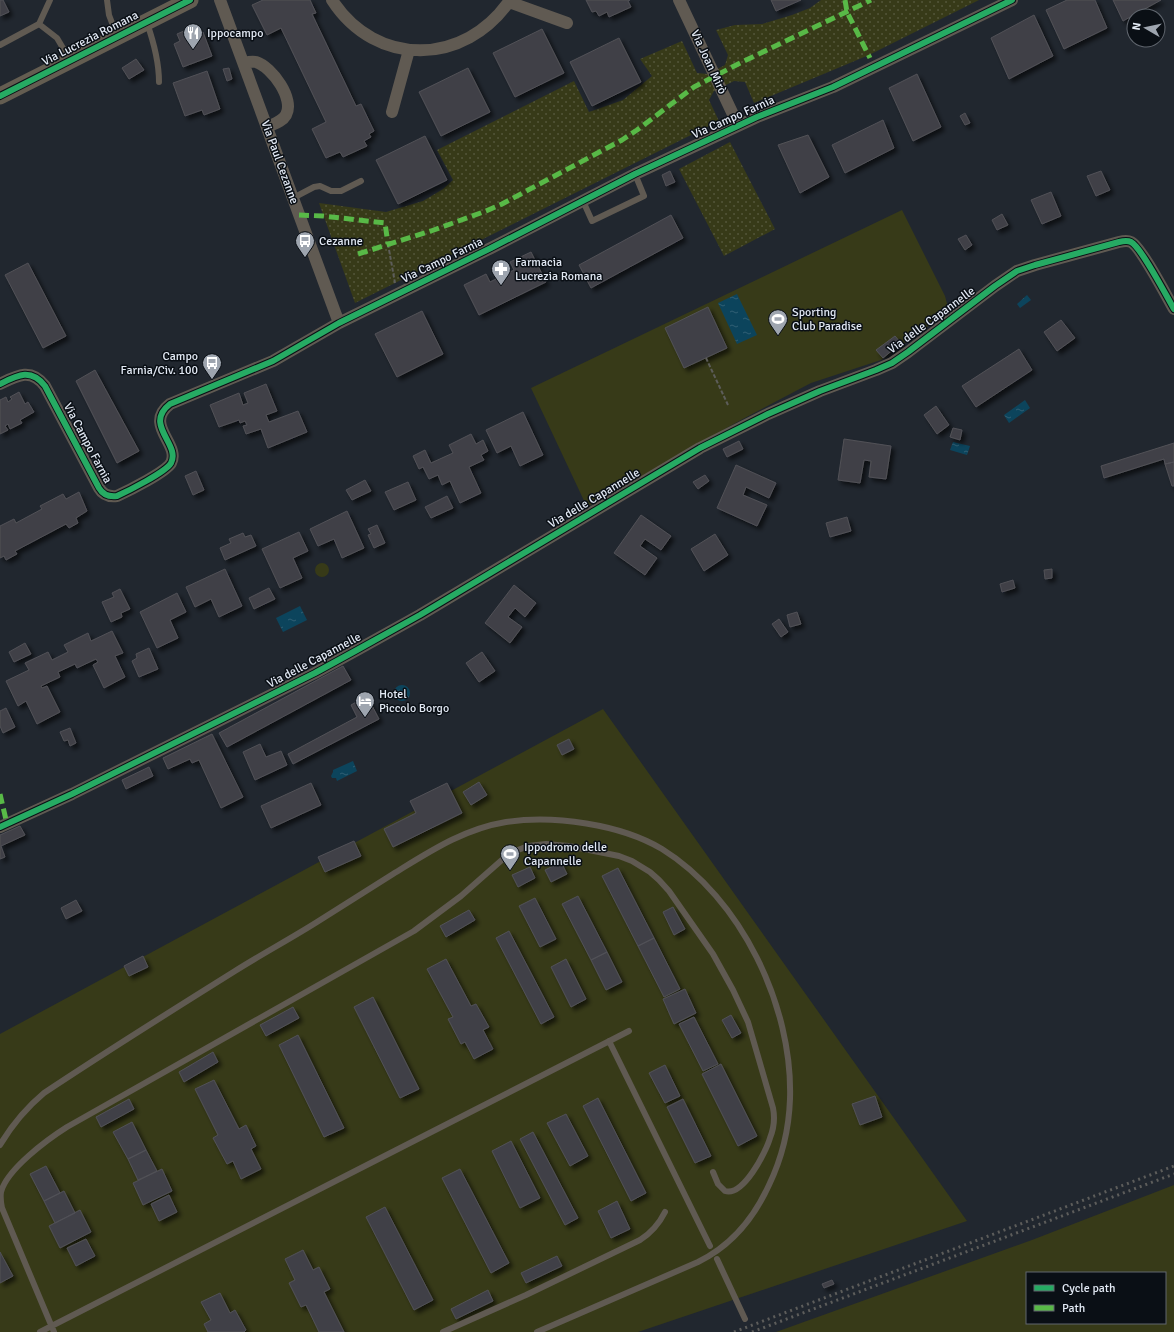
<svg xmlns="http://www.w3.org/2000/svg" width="1174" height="1332" viewBox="0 0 1174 1332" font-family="Signika,sans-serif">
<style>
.grass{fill:#373a18;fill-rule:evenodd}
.park{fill:url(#park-dots)}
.water{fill:url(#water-ripples)}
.building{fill:#414147;stroke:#515157;filter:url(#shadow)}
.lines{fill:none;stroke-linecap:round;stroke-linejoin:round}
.path{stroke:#5d5d5a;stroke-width:2;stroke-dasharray:4 2;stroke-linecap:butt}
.lane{stroke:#605a52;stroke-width:6}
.street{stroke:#605a52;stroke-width:12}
.secondary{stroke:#645d51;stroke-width:17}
.rail{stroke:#5d5d5b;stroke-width:3;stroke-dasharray:2 4;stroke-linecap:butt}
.quiet{stroke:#58b947;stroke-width:5;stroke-dasharray:10 5;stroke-linecap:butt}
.cycleway-casing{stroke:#0a0f15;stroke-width:8}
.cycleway{stroke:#26ab63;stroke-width:6}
.labels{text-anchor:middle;stroke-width:3;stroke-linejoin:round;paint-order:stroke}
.poi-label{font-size:12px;fill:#e2e9f4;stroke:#0a0f15;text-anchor:start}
.street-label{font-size:12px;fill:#e2e9f4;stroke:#0a0f15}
</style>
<defs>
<pattern id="park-dots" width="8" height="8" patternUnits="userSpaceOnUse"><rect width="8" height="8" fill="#373a18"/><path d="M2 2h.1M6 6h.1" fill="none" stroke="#54563a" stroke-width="1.8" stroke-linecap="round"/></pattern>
<pattern id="water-ripples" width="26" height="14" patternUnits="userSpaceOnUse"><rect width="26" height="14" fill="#0c445c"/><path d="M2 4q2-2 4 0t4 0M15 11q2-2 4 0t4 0" fill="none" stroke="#2f5f74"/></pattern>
<filter id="shadow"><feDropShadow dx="3.5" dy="3.5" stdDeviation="2" flood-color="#0009"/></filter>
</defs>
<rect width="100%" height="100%" fill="#21272f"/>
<path class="grass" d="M902 210 945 296 949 311 881 360 811 383 739 421 587 507 531 388Z
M315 570a7 7 0 1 1 14 0a7 7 0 1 1-14 0Z
M603 709 967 1221 638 1332H0V1034Z
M1174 1185V1332H776L1032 1240ZM1027 1273H1165V1323H1027Z"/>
<path class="park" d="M821 0H979L869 55 754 103 745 82 734 81 714 91 709 100 719 121 355 303 319 203 386 212 423 201 443 189 453 180 437 150 574 81 589 112 623 100 652 76 640 59 682 41 697 73 708 74 725 65 728 55 716 30 735 25 762 24 792 15 810 8Z
M730 142 775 229 724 256 679 169Z"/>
<path class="water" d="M737 294 757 335 737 344 718 303Z
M1027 295 1031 300 1020 308 1017 304Z
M1025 400 1030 408 1009 423 1004 415Z
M953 442 970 446 967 455 950 450Z
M300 606 307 620 283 632 276 618Z
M394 693a8 8 0 1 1 16 0a8 8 0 1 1-16 0Z
M353 761 357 771 337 781 336 778H332L331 776 333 772V770Z"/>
<path class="building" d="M0 0H3L9 12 0 16Z
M263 0H310L316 13 312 14 356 106 361 104 374 131 369 134 371 137 364 141 367 146 343 157 340 152 326 158 312 129 326 122 281 28 267 35 252 5Z
M586 0H630L628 1 631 7 609 17 607 12 599 16 596 11 592 12Z
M771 0H801L776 11Z
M1067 0H1095L1107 28 1064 49 1046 10Z
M1113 0H1161L1123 21Z
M1034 15 1053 56 1009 79 991 38Z
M195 26 198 35 203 32 212 56 183 67 174 44 180 41 177 34Z
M542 29 564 73 515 97 493 53Z
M619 38 641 82 592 106 570 62Z
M136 59 144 70 129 79 122 68Z
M229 68 232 79 227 81 223 69Z
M468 68 490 112 441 136 419 92Z
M207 71 220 109 204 115 202 110 185 116 173 83Z
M917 74 941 127 913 141 889 88Z
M965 113 970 123 965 125 960 116Z
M883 120 894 148 845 173 832 145Z
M808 135 829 177 800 193 778 145Z
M425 136 447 180 398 204 376 160Z
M670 171 675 182 666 186 662 175Z
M1101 171 1110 190 1096 196 1087 176Z
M1051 192 1061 216 1042 224 1031 200Z
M1002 214 1008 225 997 230 992 220Z
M671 215 683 238 591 288 579 265Z
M966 235 972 245 965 250 958 239Z
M531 252 546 282 479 315 464 285 486 274 490 282 514 270 510 262Z
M28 263 66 336 43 348 5 275Z
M708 307 727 348 684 368 665 328Z
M422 311 443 354 397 377 375 334Z
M1061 320 1075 338 1057 351 1044 332Z
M895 336 901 343 883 358 876 350Z
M1019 349 1032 370 976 407 962 386Z
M95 370 139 451 117 463 76 381Z
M266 384 277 411 266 415 269 422 298 411 307 432 268 448 261 429 246 434 243 426 247 425 245 421 240 423 239 420 219 427 210 405 239 393 243 405 248 403 244 393Z
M19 392 25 404 28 402 34 412 20 420 22 423 10 429 8 424 5 426 8 430 0 434V400L6 397 8 402 12 399 10 397Z
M936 406 949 425 937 434 924 415Z
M523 412 543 455 520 466 511 446 497 453 486 430Z
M953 428 962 430 960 440 950 437Z
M471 434 476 444 483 440 488 451 481 455 484 460 469 467 481 493 460 503 450 481 442 485 438 475 429 479 423 467 419 469 413 456 425 450 431 463 453 453 449 445Z
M844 439 891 446 886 479 869 477 871 461 864 460 860 483 838 480Z
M739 441 743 449 727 457 723 449Z
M1174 443V462L1165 464 1164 459 1104 478 1101 466Z
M1174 462V486H1172L1165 464Z
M736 465 776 483 769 498 746 487 743 495 767 505 757 526 717 508Z
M196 471 204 490 193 495 185 476Z
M705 475 709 481 698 489 693 482Z
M365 480 371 491 352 500 346 490Z
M408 482 416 500 394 510 385 492Z
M79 492 87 511 76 518 78 523 69 528 66 524 15 551 17 554 6 560 4 556 0 558V526L14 519 16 523 42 509 40 506 63 494 66 499Z
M447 496 453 508 431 518 425 507Z
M347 511 364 548 342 558 334 539 318 546 310 529Z
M641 515 671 536 661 550 645 539 640 546 657 558 645 575 614 553Z
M847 517 851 531 830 537 826 523Z
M377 525 385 543 374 548 368 535 371 534 368 529Z
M299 532 308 551 293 558 302 578 280 588 262 549Z
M243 533 245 537 251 535 256 546 225 560 220 548 231 543 229 539Z
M715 534 728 555 704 571 691 549Z
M225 569 242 606 219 617 211 599 195 607 186 587Z
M1052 569V578L1045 579 1044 570Z
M1013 580 1015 588 1002 592 1000 584Z
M514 585 536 603 525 617 515 608 508 617 522 627 510 643 485 623Z
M269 588 275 599 254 609 249 598Z
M120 589 130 609 121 613 122 617 111 622 102 602 114 597 112 593Z
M177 593 186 612 170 620 178 638 157 648 140 612Z
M797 612 801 624 790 627 787 615Z
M779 619 788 632 781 637 772 624Z
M112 631 123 653 115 656 125 677 104 688 93 665 98 662 96 659 77 668 75 664 58 672 60 677 41 686 42 688 47 686 60 712 37 724 26 701 18 706 6 681 29 670 25 663 48 652 52 660 68 652 64 645 88 633 91 641Z
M25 643 31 654 14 662 9 652Z
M149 648 158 669 139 677 132 661 137 658 136 654Z
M482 652 495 671 479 682 466 663Z
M343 666 351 680 227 747 219 733Z
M367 696 379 719 293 764 288 754 357 717 351 705Z
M6 708 15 727 3 733 0 726V711Z
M70 728 76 743 70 746 68 740 64 741 60 732Z
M212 734 243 797 221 808 199 760 192 763 190 759 168 769 163 758Z
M569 739 574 749 562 755 557 745Z
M260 744 266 757 281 751 287 765 255 780 243 752Z
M149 767 153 776 126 789 122 780Z
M479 782 487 795 471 805 463 792Z
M311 783 321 805 271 828 261 806Z
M447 783 462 813 393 847 384 829 416 813 410 801Z
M20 826 25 835 1 846 5 857 0 859V835Z
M354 841 361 856 325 872 318 857Z
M561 862 567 874 551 882 545 870Z
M530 867 535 878 518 887 512 875Z
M618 868 654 938 638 946 602 876Z
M578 896 607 952 591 960 562 904Z
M535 898 556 939 540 947 519 906Z
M76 900 82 911 66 919 61 908Z
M673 907 685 929 674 935 663 912Z
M469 910 475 920 446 937 440 926Z
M509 931 554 1017 541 1024 496 938Z
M654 938 680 989 664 997 638 946Z
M607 952 622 982 606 990 591 960Z
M143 956 148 967 129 976 124 966Z
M446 959 471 1006 476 1004 489 1027 483 1030 493 1049 474 1059 465 1042 461 1044 448 1019 453 1017 427 969Z
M566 959 586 999 571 1007 551 967Z
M685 989 696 1013 674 1024 663 999Z
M373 997 419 1089 400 1098 354 1007Z
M293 1007 299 1018 266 1036 260 1025Z
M731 1015 741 1033 732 1038 722 1020Z
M694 1017 718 1064 703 1071 679 1024Z
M298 1035 344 1128 324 1137 279 1045Z
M213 1052 218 1062 184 1082 179 1072Z
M721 1064 757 1136 738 1146 702 1074Z
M665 1065 680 1096 665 1103 649 1073Z
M214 1080 239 1129 246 1125 256 1146 251 1149 261 1169 241 1179 233 1161 227 1164 213 1138 218 1135 195 1089Z
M875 1096 882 1117 860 1125 852 1104Z
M598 1098 646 1193 631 1201 583 1106Z
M129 1099 134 1109 101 1127 96 1117Z
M683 1099 711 1156 695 1163 667 1107Z
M566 1114 588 1156 570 1166 547 1123Z
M132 1122 146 1150 128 1159 113 1132Z
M533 1132 578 1218 565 1225 520 1139Z
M511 1141 540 1198 520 1208 492 1151Z
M146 1150 157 1171 138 1180 128 1159Z
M46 1166 60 1193 44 1201 30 1174Z
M162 1169 172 1191 143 1205 133 1183Z
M460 1169 509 1263 491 1273 442 1178Z
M64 1191 75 1213 55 1223 44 1201Z
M169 1195 177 1212 159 1221 151 1204Z
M617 1201 630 1229 611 1238 598 1211Z
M385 1207 433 1300 414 1310 366 1217Z
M80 1210 91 1232 60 1248 49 1226Z
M86 1239 95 1256 76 1266 67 1248Z
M303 1250 313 1270 319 1267 330 1289 324 1292 344 1332H319L306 1305 301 1307 289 1283 295 1280 285 1259Z
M0 1252 13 1276 0 1283Z
M557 1256 562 1266 526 1283 521 1273Z
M832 1280 834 1284 824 1288 822 1284Z
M488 1290 493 1301 456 1319 451 1309Z
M220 1293 230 1313 235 1310 246 1330 244 1332H208L204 1324 211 1320 201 1302Z"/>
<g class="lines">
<path class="path" d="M388 244 395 283
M706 358 728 405"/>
<path class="lane" d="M107 0 109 15 117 36
M147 23C154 43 159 61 159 82
M39 24 50 0
M0 45 39 24 57 38 70 60
M293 198 314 187 320 186 331 191H341L361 181
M583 201 592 221 644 196 635 174
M609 1041 710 1246
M0 1145C12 1125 26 1108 44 1093 107 1051 171 1011 235 971 262 954 290 939 317 922 342 906 368 890 393 874 429 852 463 829 506 822 554 815 620 824 662 849 741 898 793 1006 790 1099 789 1128 782 1158 769 1185 754 1218 731 1246 698 1262L537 1332
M717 1259 745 1319
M40 1332 629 1031
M54 1332 2 1208C1 1203 0 1198 1 1192 7 1169 48 1139 67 1127L414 931 461 896 503 859 518 850 528 846 546 844 569 846 619 856 632 861 650 872 659 880 669 891 713 954 733 990 748 1022 773 1108C775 1118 774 1128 770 1138 766 1152 743 1197 725 1191L718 1184 713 1172
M443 1332 526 1295 640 1240C651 1233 659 1224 665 1212"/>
<path class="street" d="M220 0 339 323
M332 0C376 68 465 66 510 0
M679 0 738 125
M509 2 567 23
M244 63C248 62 252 61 256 62 272 67 295 99 286 115 282 122 273 124 267 127
M392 112 409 50
M0 384C18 375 31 368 45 386L99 488C103 495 109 497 117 496 128 491 166 472 171 463 181 444 143 425 170 404L273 361 339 323 491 248 635 174 757 117 833 87 1012 0
M0 827 72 794 315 673 357 650 420 615 700 448 768 414 820 391 876 370 892 363 908 352 995 286 1017 271 1035 265 1119 242C1123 241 1127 240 1131 242 1141 247 1167 297 1174 309"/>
<path class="secondary" d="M0 96 190 0"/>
<path class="rail" d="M734 1332 1174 1166
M752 1332 1174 1174"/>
<path class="quiet" d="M845 0 847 12 870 58
M299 215 323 216 385 223 388 244
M358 254 431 231 486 211 502 204 622 140 637 130 694 87 742 62 871 0
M0 794 7 824"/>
<g class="cycleway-casing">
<path id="cycleway" d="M0 96 190 0
M0 384C18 375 31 368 45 386L99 488C103 495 109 497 117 496 128 491 166 472 171 463 181 444 143 425 170 404L273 361 339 323 491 248 635 174 757 117 833 87 1012 0
M0 827 72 794 315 673 357 650 420 615 700 448 768 414 820 391 876 370 892 363 908 352 995 286 1017 271 1035 265 1119 242C1123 241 1127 240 1131 242 1141 247 1167 297 1174 309"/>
</g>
<use href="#cycleway" class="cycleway"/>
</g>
<defs>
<g id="restaurant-pin" transform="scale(1)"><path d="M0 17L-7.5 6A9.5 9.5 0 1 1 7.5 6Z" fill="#9ea5af" stroke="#0a0f15"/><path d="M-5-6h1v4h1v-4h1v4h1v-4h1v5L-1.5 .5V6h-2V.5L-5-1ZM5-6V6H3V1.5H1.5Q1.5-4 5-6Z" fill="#fff"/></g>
<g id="bus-pin" transform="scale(1)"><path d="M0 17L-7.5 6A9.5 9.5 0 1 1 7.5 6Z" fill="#9ea5af" stroke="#0a0f15"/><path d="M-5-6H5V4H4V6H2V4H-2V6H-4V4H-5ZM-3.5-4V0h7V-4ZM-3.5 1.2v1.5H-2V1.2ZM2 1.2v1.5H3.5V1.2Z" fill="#fff"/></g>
<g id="pharmacy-pin" transform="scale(1)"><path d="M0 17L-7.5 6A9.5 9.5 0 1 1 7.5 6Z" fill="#9ea5af" stroke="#0a0f15"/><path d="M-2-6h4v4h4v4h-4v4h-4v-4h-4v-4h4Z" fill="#fff"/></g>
<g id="stadium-pin" transform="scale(1)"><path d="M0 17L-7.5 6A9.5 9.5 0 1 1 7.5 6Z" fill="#9ea5af" stroke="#0a0f15"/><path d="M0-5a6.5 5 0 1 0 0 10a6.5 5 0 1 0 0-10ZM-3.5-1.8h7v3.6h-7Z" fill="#fff"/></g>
<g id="hotel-pin" transform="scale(1)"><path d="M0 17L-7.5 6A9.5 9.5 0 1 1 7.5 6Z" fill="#9ea5af" stroke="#0a0f15"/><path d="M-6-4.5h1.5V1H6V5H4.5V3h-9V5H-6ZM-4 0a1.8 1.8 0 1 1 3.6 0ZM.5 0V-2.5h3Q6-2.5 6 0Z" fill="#fff"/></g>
</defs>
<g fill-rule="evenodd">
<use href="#restaurant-pin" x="193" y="33"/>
<use href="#bus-pin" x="305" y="241"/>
<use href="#pharmacy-pin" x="501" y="269"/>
<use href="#stadium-pin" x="778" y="319"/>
<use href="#bus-pin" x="212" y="363"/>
<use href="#hotel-pin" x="365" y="701"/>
<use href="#stadium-pin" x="510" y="854"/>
</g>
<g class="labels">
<g class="poi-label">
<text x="207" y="37">Ippocampo</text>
<text x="319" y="245">Cezanne</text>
<text x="515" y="266">Farmacia<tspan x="515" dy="14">Lucrezia Romana</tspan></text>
<text x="792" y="316">Sporting<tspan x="792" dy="14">Club Paradise</tspan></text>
<text x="198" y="360" text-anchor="end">Campo<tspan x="198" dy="14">Farnia/Civ. 100</tspan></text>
<text x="379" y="698">Hotel<tspan x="379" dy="14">Piccolo Borgo</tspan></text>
<text x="524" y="851">Ippodromo delle<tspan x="524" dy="14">Capannelle</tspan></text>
</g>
<g class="street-label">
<text transform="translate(90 38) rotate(-27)" y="4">Via Lucrezia Romana</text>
<text transform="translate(709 62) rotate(65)" y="4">Via Joan Mirò</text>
<text transform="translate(733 117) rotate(-24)" y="4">Via Campo Farnia</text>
<text transform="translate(280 162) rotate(70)" y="4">Via Paul Cezanne</text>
<text transform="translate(442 260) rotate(-26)" y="4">Via Campo Farnia</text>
<text transform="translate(931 320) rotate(-36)" y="4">Via delle Capannelle</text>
<text transform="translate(88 443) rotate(62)" y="4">Via Campo Farnia</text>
<text transform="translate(594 498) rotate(-31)" y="4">Via delle Capannelle</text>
<text transform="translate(314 660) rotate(-28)" y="4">Via delle Capannelle</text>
</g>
</g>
<rect x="1026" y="1272" width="140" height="52" fill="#0a0f15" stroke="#60666e"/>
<rect x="1034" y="1285" width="20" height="6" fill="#26ab63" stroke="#60666e"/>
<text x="1062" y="1292" font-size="12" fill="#e2e9f4">Cycle path</text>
<rect x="1034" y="1305" width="20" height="6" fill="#58b947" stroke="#60666e"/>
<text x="1062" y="1312" font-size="12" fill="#e2e9f4">Path</text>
<g transform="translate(1146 28) rotate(279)"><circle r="19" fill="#0a0f15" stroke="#60666e"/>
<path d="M0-3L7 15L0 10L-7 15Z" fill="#9ea5af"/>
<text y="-6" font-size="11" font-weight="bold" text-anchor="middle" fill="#e2e9f4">N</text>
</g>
</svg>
